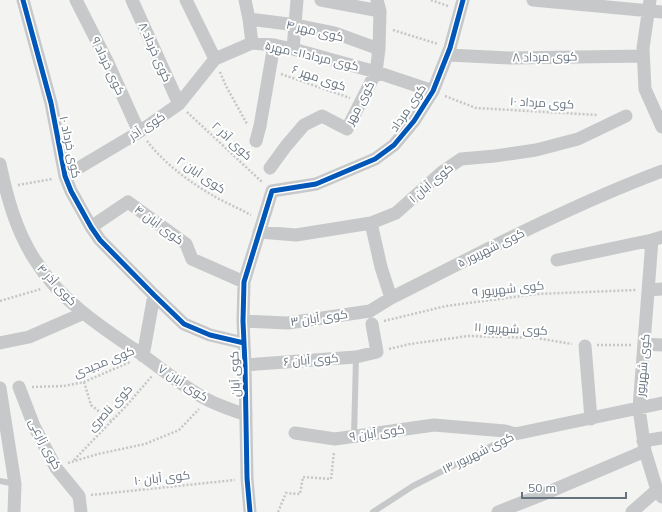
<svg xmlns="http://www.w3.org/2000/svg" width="662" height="512" viewBox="0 0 662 512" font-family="Mulish,Cairo,sans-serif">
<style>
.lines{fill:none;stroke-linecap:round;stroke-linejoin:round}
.path{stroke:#c5c6c6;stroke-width:2.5;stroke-dasharray:2 2;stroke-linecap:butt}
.service{stroke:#c7c8c9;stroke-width:6}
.minor{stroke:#c7c8c9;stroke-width:13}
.cycleway-casing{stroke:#fff;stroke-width:8}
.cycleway{stroke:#0057b8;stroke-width:5}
.labels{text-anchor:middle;stroke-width:4;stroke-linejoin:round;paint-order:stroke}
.street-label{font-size:12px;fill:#66737f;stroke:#fff}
</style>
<rect width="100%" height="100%" fill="#f3f3f1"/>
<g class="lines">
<path class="path" d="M431 0 448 6
M393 30 438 44
M220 72 226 86 247 124
M281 74 350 98
M445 96 476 108 598 115
M187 112 262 182
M147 141C164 163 188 181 212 195 224 202 238 208 251 215
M18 185 52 179
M0 301 41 289
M384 321 446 306 537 294 636 290
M597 345H632
M389 349 410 344 468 336 536 338 572 344
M84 382 91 405 111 421
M32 387 64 386 84 382 130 362
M74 460 127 405 152 376
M68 463 98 454 145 444 179 430 199 409
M91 495 235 480
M278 512 286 493 300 494 303 477 331 479 334 452"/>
<path class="service" d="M354 437 356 357
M0 481 15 484
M373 512 413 486 513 435"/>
<path class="minor" d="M23 0 51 103 65 176 71 191 91 227 100 240 154 295 184 324 210 335 244 343
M76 0 107 61 139 132
M132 0 179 104
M186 0 215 59
M245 0 249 19 252 43
M321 0 380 11
M533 0 662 12
M650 0 643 48 645 89 662 127
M249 19 296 25 335 33 379 49
M293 49 297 0
M448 55 510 58 643 56
M256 141 260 126 274 45
M0 164C7 197 16 231 35 260 61 302 104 329 144 356 164 371 184 387 206 399 219 406 233 410 246 415
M270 168 286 146 304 125 322 116 347 129 376 72 379 49 380 11 377 0
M65 176 139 132 179 104 215 59 252 43 274 45 293 49 376 72 433 91
M371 223 381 267 391 298C480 253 569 206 662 171
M91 227 128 202 186 244 192 259 244 282
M259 232 296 235 371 223 396 213 442 172 461 159 495 156 536 150 578 139 626 116
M662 237 652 240 639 408 645 451 657 490 662 497
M557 260 652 240
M649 290 662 289
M243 321 288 323 370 311 391 298
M0 343 29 337 84 313
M644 344 662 345
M585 346 591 419
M143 356 154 295
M245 365 356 357 377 352 372 324
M19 387 34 426 56 468 79 496 81 512
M0 388 15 484 14 512
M295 433 335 439 434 425 505 431 515 434 662 403
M643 441 662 438
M250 512 247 478 245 365 243 321 244 282 272 191 316 184 375 159 394 145 414 121 433 91 450 48 463 0
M498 512 544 494 645 451
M632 512 657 490"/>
<g class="cycleway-casing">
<path id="cycleway" d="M23 0 51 103 65 176 71 191 91 227 100 240 154 295 184 324 210 335 244 343
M250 512 247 478 245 365 243 321 244 282 272 191 316 184 375 159 394 145 414 121 433 91 450 48 463 0"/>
</g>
<use href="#cycleway" class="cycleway"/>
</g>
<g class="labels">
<g class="street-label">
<text transform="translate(315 31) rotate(13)" y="4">کوی مهر ۴</text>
<text transform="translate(155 52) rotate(66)" y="4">کوی خرداد ۸</text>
<text transform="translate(312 56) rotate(13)" y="4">کوی مرداد۱۱- مهر۵</text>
<text transform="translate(545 57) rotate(-1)" y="4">کوی مرداد ۸</text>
<text transform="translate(108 66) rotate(65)" y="4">کوی خرداد ۹</text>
<text transform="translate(319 78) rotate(19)" y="4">کوی مهر ۶</text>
<text transform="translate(360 103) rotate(-62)" y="4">کوی مهر</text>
<text transform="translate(542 103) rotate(3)" y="4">کوی مرداد ۱۰</text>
<text transform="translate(408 108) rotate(-56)" y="4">کوی مرداد</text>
<text transform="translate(147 126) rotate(-33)" y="4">کوی آذر</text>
<text transform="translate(232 141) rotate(43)" y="4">کوی آذر ۲</text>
<text transform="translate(70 147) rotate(78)" y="4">کوی خرداد ۱۰</text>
<text transform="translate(201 175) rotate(34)" y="4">کوی آبان ۲</text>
<text transform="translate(431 183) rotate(-40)" y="4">کوی آبان ۱</text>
<text transform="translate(159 225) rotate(36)" y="4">کوی آبان ۴</text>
<text transform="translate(491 248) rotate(-26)" y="4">کوی شهریور ۵</text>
<text transform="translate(57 285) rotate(47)" y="4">کوی آذر ۴</text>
<text transform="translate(508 289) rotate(-6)" y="4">کوی شهریور ۹</text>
<text transform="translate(319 318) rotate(-8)" y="4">کوی آبان ۳</text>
<text transform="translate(511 329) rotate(3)" y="4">کوی شهریور ۱۱</text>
<text transform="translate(311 360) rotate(-4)" y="4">کوی آبان ۶</text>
<text transform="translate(104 362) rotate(-22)" y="4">کوی مجیدی</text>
<text transform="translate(643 365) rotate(-85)" y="4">کوی شهریور</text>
<text transform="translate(235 374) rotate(-92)" y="4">کوی آبان</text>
<text transform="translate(183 383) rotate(33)" y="4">کوی آبان ۷</text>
<text transform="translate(110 408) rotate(-47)" y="4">کوی ناصری</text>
<text transform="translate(377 433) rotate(-8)" y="4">کوی آبان ۹</text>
<text transform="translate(45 444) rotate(62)" y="4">کوی زارعی</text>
<text transform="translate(478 453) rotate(-26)" y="4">کوی شهریور ۱۳</text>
<text transform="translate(162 478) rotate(-6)" y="4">کوی آبان ۱۰</text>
</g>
</g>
<path d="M522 492v6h104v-6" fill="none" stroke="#66737f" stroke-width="2"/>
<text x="528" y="492" font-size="12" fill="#66737f" stroke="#ffffff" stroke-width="3" paint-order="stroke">50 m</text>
</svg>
